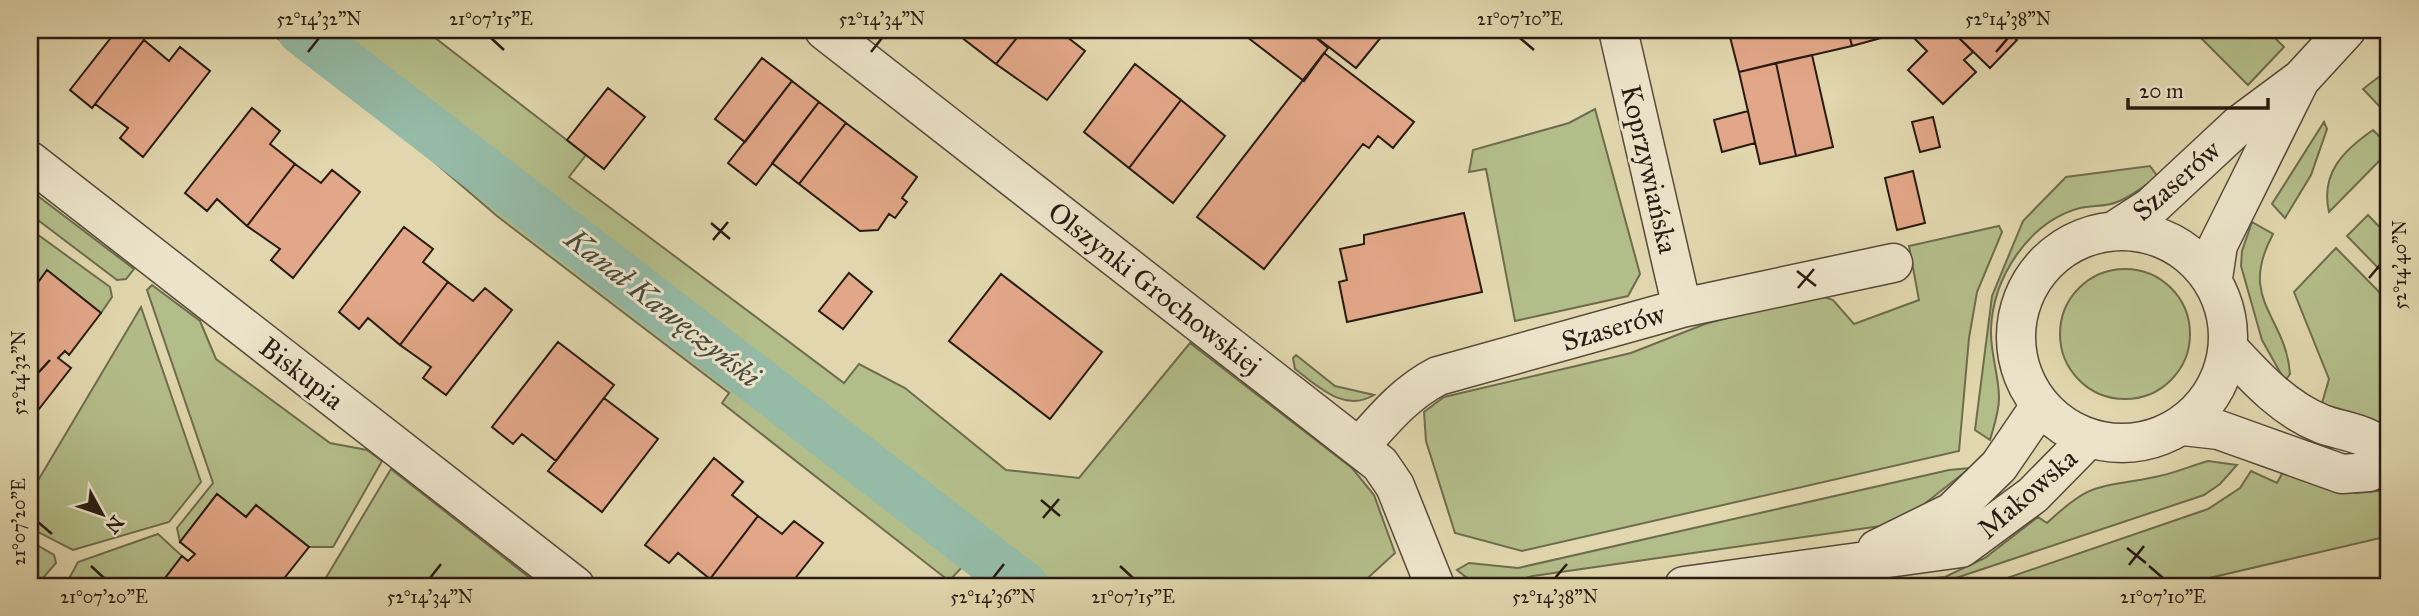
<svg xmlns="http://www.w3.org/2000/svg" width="2419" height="616" viewBox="0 0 2419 616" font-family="'IM FELL Great Primer',serif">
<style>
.green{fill:#b3bd89;stroke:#6e6c4e;stroke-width:2}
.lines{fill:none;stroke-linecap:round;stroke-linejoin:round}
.canal{stroke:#95baa6;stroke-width:49}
.building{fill:#e2a788;stroke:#281b12;stroke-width:2}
.minor-casing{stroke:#564a39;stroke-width:41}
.tertiary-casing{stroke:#564a39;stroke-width:41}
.minor{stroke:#ece4ca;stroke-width:38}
.tertiary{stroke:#ece4ca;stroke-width:38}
.ticks{fill:none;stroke:#281b12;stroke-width:2.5}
.labels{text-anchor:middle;stroke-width:6;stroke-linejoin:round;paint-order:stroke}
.street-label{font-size:28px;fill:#281b12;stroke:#ece4ca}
.water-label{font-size:30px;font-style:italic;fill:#494b3e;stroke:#ece4ca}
.neatline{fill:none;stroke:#281b12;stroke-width:2.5}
.ticks-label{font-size:18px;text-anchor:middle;fill:#281b12}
</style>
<rect width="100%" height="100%" fill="#e1d6ad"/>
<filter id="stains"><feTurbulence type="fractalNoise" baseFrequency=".00286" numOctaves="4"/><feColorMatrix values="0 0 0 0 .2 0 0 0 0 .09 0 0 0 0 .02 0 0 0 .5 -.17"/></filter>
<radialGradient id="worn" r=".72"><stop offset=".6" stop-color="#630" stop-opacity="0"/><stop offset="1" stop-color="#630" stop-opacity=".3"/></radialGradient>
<path class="green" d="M267 30H425L586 155 569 177 844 383 859 364 905 388 1006 470 1079 478 1190 343 1352 468 1374 495 1395 553 1359 586H991L964 565 949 581 722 403 729 393 497 216 426 155Z
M2211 30H2267L2284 47 2248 85 2202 39Z
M2389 69V100L2380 107 2363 89Z
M1595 109 1640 274 1628 296 1515 321 1486 169 1469 172 1473 150 1569 123Z
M2324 122 2327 129 2311 175 2285 218 2272 204Z
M2373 130 2389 146V151L2329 212C2320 173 2344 150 2373 130Z
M2150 166 2158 177C2145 185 2131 197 2117 202 2106 207 2092 205 2080 208 2028 222 1993 278 1991 329 1990 353 1999 375 1999 398 1999 412 1994 426 1990 440L1975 430 1992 296 2023 221 2066 177Z
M30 190 134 269 126 279 117 280 30 214Z
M2368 215 2389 237V279L2347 236Z
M2252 222 2273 234C2237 301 2286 315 2290 374L2285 381 2262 340 2241 266 2242 251Z
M1999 226 2002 232 1977 292 1969 338 1959 451 1522 551 1455 533 1426 441 1424 412 1444 397 1631 353 1705 324 1816 294 1833 300 1854 324 1919 300 1909 246Z
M30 229 110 287 112 297 101 313 48 271 39 281 30 274Z
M2336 248 2389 302 2383 308 2389 315V430L2320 410 2329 379 2294 292Z
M2060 334a65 65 0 1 1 130 0a65 65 0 1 1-130 0Z
M152 285 200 321 216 359 330 443 367 450 382 461 333 547H309L256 506 246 517 217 494 180 542 177 528 213 483 147 290Z
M141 307 201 482 169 522 73 550 30 528V494Z
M1296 355 1335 386 1374 395C1344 413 1318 386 1295 369L1293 358Z
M2208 461 2237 465 2220 484 2204 495 1938 584 1855 586 1945 577 1985 558 2038 517 2047 523C2093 480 2097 489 2155 477 2173 474 2190 466 2208 461Z
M1970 468 1918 509 1881 526 1533 576C1501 584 1485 595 1457 570L1469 563 1518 568 1949 470Z
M391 469 539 585 540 586H321Z
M2284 470 2356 493 2389 490V536L2175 586H1984L2208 509 2240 488 2251 471 2277 483Z
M158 534 182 556 159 586H65L78 562Z
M30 541 54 555 56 563 36 586H30Z"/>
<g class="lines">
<path class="canal" d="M301 30 1024 586"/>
</g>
<path class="building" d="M117 30H138L146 37 92 108 70 90Z
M952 30H1023L996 64Z
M1023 30H1058L1085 51 1047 100 996 64Z
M1238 30H1307L1328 48 1304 81Z
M1307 30H1387L1356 68Z
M1740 30H1848L1852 46 1739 72 1729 33Z
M1848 30H1897L1888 36 1852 46Z
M1906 30H1951L1973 52 1964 60 1976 72 1943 104 1908 70 1927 51Z
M1951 30H2007L2017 40 1990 68Z
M144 40 169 61 180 47 210 71 143 157 120 138 128 128 95 104Z
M1324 53 1414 122 1393 148 1378 136 1369 148 1363 144 1264 269 1197 217Z
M1812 55 1833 147 1796 156 1776 63Z
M762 58 792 81 745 142 715 119Z
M1776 63 1796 156 1760 164 1739 72Z
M1135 64 1181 100 1129 168 1084 132Z
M792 81 819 102 756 185 728 163Z
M608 88 645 117 604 169 567 140Z
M1181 100 1225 136 1173 203 1129 168Z
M819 102 846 123 799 184 772 163Z
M252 108 280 131 270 144 295 164 247 226 217 199 207 211 185 193Z
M1748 111 1755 143 1722 152 1714 120Z
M1933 117 1940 147 1920 152 1912 122Z
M846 123 917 177 902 198 907 202 895 218 889 214 878 230 860 231 799 184Z
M295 164 321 183 332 170 360 192 293 278 271 260 280 249 247 226Z
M1913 171 1925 223 1897 230 1885 178Z
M1464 213 1482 292 1347 322 1339 282 1347 280 1340 249 1364 244V235Z
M404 227 433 249 423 262 448 282 400 345 368 318 359 329 339 312Z
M47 270 101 313 69 355 65 351 58 358 71 368 32 418 30 274 39 281Z
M849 273 872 292 843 329 819 311Z
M1001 274 1102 352 1050 419 949 341Z
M448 282 473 301 485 288 512 310 446 395 423 378 431 367 400 345Z
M558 342 614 385 556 461 522 434 513 444 492 427Z
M604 398 658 439 602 512 548 471Z
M714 458 743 482 732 495 758 516 710 579 678 553 669 563 645 545Z
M217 494 246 517 256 505 309 547 278 586H159L182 556 188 561 195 554 180 542Z
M758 516 782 534 794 521 823 543 789 586H719L710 579Z"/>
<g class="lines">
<g class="minor-casing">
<path id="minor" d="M824 30 1380 464 1395 486 1435 586
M1618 30 1682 308
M30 161 575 586
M2229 349C2256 378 2284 409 2322 424 2341 432 2381 433 2384 459
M2183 426 2219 430 2342 474 2369 472 2389 459
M1360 446C1384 419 1405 393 1438 376L1682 308 1893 263"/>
</g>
<g class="tertiary-casing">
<path id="tertiary" d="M2117 229 2151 207 2239 125 2301 79 2346 30
M2016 337a106 106 0 1 1 212 0a106 106 0 1 1-212 0Z
M2213 278 2218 245 2299 82
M1877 549 1952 512 1999 466 2040 406
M1684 586 1961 548 2033 495 2088 439"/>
</g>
<use href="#minor" class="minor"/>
<use href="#tertiary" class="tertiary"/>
</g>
<path class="ticks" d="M491 38 504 50M1520 38 1534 50M308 52 319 38M871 52 882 38M1996 52 2008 38M711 223 730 239M713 240 728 222M1797 271 1816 286M2369 278 2380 265M1798 288 1814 269M38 373 50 360M1041 500 1060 516M1043 518 1059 499M38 522 52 534M2127 548 2146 563M2129 565 2144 546M91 566 104 578M1120 566 1133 578M2149 566 2163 578M430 578 441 564M993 578 1004 564M1555 578 1567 564"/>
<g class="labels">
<g class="street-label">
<text transform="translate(1650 169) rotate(77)" y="10">Koprzywiańska</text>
<text transform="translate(2176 180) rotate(-41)" y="10">Szaserów</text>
<text transform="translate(1155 288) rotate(38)" y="10">Olszynki Grochowskiej</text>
<text transform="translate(1613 327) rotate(-16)" y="10">Szaserów</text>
<text transform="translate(302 373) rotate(38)" y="10">Biskupia</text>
<text transform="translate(2027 493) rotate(-41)" y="10">Makowska</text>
</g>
<g class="water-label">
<text transform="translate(663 308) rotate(38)" y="10">Kanał Kawęczyński</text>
</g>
</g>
<rect width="2419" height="616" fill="none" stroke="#e1d6ad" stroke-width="77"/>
<g transform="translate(102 514) rotate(130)" stroke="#ece4ca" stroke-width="5" paint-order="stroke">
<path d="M0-5L12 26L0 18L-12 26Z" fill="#281b12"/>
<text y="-10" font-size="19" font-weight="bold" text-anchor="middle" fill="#281b12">N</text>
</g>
<path d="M2128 98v10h140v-10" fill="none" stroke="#281b12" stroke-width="3.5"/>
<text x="2139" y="98" font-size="21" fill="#281b12" stroke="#ece4ca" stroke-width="5" paint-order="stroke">20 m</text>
<rect x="38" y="38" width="2342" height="540" class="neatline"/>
<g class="ticks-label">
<text x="319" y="25">52°14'32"N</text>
<text x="491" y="25">21°07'15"E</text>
<text x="882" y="25">52°14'34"N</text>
<text x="1520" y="25">21°07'10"E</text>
<text x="2008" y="25">52°14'38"N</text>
<text transform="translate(2400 265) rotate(-90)" y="6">52°14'40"N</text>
<text transform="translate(19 373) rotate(-90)" y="6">52°14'32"N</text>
<text transform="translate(19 522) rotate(-90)" y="6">21°07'20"E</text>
<text x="104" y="603">21°07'20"E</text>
<text x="430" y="603">52°14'34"N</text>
<text x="993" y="603">52°14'36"N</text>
<text x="1133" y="603">21°07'15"E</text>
<text x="1555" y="603">52°14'38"N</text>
<text x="2163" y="603">21°07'10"E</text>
</g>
<rect width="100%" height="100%" filter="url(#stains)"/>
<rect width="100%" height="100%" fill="url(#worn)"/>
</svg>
